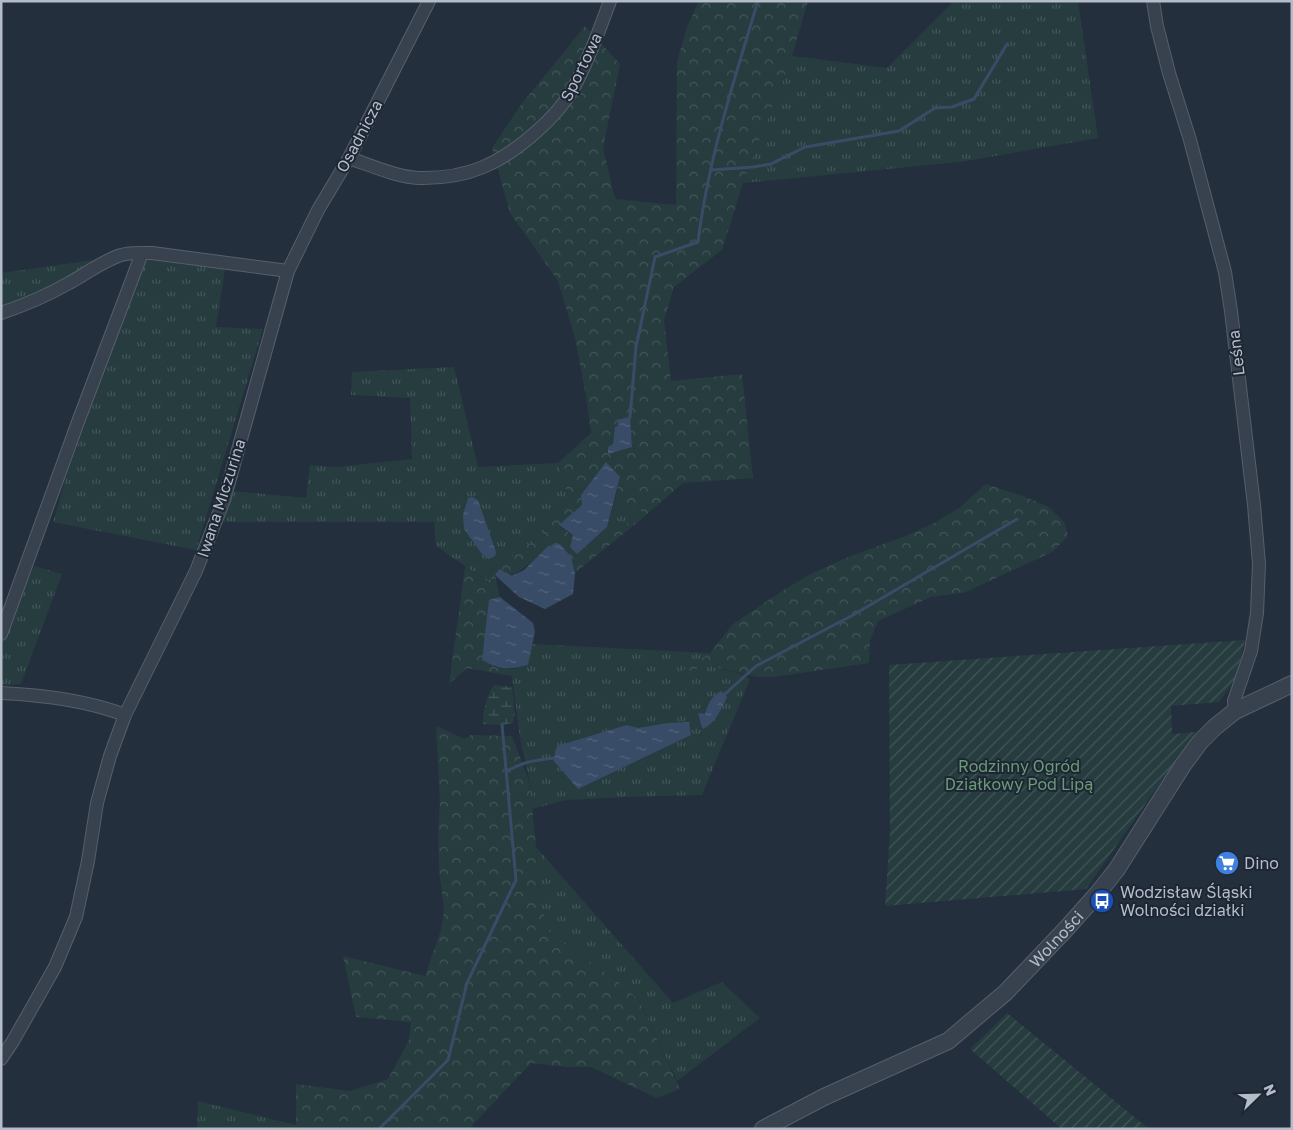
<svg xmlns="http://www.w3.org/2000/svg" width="1293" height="1130" viewBox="0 0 1293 1130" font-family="'Golos Text',sans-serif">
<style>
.grass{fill:url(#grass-tufts)}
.forest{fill:url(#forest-crowns)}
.wetland{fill:url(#wetland-marsh)}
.garden{fill:url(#garden-furrows)}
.water{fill:url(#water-ripples)}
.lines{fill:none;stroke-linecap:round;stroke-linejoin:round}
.stream{stroke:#394c67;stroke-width:3}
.minor-casing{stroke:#565f6c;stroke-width:14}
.tertiary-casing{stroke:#565f6c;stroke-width:18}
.minor{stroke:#38414e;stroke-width:12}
.tertiary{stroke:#38414e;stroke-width:16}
.labels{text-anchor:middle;stroke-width:4;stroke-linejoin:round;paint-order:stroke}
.street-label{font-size:16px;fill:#b4bcc9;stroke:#1d2633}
.park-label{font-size:16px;fill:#6b9a76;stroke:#1d2633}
.poi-label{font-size:16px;fill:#b4bcc9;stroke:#1d2633;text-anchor:start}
</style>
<defs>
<pattern id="grass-tufts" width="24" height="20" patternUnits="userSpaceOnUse" patternTransform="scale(1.25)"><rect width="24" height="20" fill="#263c3f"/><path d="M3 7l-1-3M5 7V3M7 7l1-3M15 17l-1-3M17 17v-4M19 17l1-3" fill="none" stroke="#435659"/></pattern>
<pattern id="forest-crowns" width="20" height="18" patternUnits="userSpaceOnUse" patternTransform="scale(1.25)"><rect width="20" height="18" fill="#263c3f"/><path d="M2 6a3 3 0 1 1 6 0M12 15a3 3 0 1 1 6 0" fill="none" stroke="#435659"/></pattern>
<pattern id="wetland-marsh" width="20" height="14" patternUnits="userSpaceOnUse" patternTransform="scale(1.25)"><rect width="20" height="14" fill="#263c3f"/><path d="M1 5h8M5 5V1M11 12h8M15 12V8" fill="none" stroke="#435659"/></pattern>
<pattern id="garden-furrows" width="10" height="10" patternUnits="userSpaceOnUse" patternTransform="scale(1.25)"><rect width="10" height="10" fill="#263c3f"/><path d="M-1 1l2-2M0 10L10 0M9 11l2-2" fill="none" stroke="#435659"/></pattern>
<pattern id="water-ripples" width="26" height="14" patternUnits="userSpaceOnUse" patternTransform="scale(1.25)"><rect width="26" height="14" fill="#394c67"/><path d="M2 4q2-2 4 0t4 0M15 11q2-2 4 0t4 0" fill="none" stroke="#53647b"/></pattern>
</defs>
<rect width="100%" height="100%" fill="#242f3e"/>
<path class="grass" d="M954 1H1078L1098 138 960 162 743 183 792 56 887 68Z
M108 258 32 297 1 308V273Z
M147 259 225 269 216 327 263 329 196 550 53 522 68 470Z
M454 367 478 467 558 463 569 498 539 538 490 571 494 586 436 546 434 522H221L232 491 306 498 310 465 336 467 412 459 410 398 351 395 352 372Z
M615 500 647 514 638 522 607 527Z
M34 566 62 574 21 684 1 686V644Z
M532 644 710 653 681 672 711 666 741 674 750 679 702 795 625 797 566 800 532 809 530 783 520 738 512 676V669L528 665Z
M536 847 673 1003 722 982 760 1018 677 1081 639 1000 615 979 550 934 538 896Z
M198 1101 296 1125V1129H197Z"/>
<path class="forest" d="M699 1H808L792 56 743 183 722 250 674 287 664 320 671 381 742 374 753 478 683 483 647 514 615 500 620 477 582 505 559 526 573 536 577 554 607 527 638 522 575 573 571 557 548 546 529 564 512 576 498 569 495 575 500 597 489 600 494 667 512 669V676L467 668 449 684 465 567 493 585 490 571 539 538 569 498 558 463 591 433 586 396 575 338 558 281 510 213 492 148 520 106 585 26 620 64 603 148 615 199 676 205 677 62 687 27Z
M986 484 1023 496 1049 507 1065 523 1068 536 1052 552 966 592 931 597 878 621 870 640 869 663 774 677H757L712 666 679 673 710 653 732 625 785 589 813 573 851 556 903 537 934 523 959 508Z
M436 726 465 739 471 735 512 736 530 784 536 847 538 896 550 934 615 979 639 1000 680 1089 657 1098 591 1067H567L531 1063 469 1129H296V1084L350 1091 388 1079 409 1040 411 1022 356 1017 343 956 425 976 441 930 444 911 439 869 438 835 440 802Z"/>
<path class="wetland" d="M494 685 512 687 515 714 513 723 502 725 483 724C483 710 486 696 494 685Z"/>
<path class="garden" d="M1245 640 1236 678 1219 702 1171 706 1172 734 1196 732 1086 889 885 906 890 832 889 665Z
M1007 1013 1149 1129H1062L970 1049Z"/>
<path class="water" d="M630 417 632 447 608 454V447L613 444 615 427 618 426 617 420Z
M606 462 620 477 607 527 577 554 570 547 573 535 559 525 582 505 581 495Z
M472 497 478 500 496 552 495 556 489 559 482 554 464 529 463 515 468 498Z
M560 544 571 557 575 573 573 594 545 609 519 597 495 575 499 569 512 576 524 570 548 546Z
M500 597 533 623 535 632 528 665C508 670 500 670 482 660L489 600Z
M721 691 725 694 727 697C721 710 716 722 703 729L701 725 698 713 705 714C708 704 711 697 721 691Z
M689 722 691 735 578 789 553 760 557 746 627 725 638 728 668 723Z"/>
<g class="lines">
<path class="stream" d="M711 170 753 167 771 164 805 147 899 131 935 108 952 107 974 99 1007 44
M630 417 636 347 655 257 698 242C708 160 734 80 758 1
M725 694 756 666 853 615 1017 519
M506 772C521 762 536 760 554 758
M379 1129 448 1060 467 983 516 880 502 725"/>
<g class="minor-casing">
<path id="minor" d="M1153 1 1157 26 1169 73 1190 140 1225 272 1231 311 1254 505 1259 564 1257 613 1251 651 1234 701 1235 711
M349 158C370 165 397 177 419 178 468 179 500 164 536 132 551 119 563 106 573 89 588 61 599 31 610 1
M1 313C25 305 48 295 69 283 86 274 102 261 121 255 130 252 142 253 152 253L288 271
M1 634 78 422 142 253
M1 693C43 695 86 700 125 715
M1 1059 13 1041 55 967 76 917 88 861 97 803 110 756 125 715 196 571 224 500 288 271 318 210 349 158 429 1"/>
</g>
<g class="tertiary-casing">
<g id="tertiary">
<path id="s1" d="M763 1129 824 1097 948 1041 1006 992 1066 929 1098 893 1117 869 1183 765 1200 742 1215 727 1235 711 1292 684"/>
</g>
</g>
<use href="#minor" class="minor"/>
<use href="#tertiary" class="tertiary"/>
</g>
<defs>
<g id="supermarket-disc" transform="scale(1.25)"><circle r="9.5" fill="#3f7fe0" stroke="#1d2633"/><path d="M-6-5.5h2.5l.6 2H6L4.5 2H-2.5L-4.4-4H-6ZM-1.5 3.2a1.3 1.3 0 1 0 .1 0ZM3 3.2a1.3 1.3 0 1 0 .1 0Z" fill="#fff"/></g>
<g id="bus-disc" transform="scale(1.25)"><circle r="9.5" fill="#1a4fb4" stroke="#1d2633"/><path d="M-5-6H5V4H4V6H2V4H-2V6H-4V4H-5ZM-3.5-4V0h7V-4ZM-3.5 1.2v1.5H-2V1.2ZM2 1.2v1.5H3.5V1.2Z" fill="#fff"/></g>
</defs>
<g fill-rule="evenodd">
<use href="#supermarket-disc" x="1227" y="863"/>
<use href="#bus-disc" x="1102" y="901"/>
</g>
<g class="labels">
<g class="street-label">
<text transform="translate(581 67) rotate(-64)" y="6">Sportowa</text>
<text transform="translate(359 136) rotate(-62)" y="6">Osadnicza</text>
<text transform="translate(1236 353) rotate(-97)" y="6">Leśna</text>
<text transform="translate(221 498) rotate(-72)" y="6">Iwana Miczurina</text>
<text dy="6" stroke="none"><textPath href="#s1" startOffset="354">Wolności</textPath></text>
</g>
<g class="park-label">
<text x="1019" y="772">Rodzinny Ogród<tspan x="1019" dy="18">Działkowy Pod Lipą</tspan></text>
</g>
<g class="poi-label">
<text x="1244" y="869">Dino</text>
<text x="1120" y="898">Wodzisław Śląski<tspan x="1120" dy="18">Wolności działki</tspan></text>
</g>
</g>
<rect width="1293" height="1130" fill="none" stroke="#b4bcc9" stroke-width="5"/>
<g transform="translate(1258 1095) rotate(67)" stroke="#1d2633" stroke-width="4" paint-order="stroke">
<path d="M0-4L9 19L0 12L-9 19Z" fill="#b4bcc9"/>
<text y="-8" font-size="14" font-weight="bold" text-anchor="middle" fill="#b4bcc9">N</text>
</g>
</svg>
